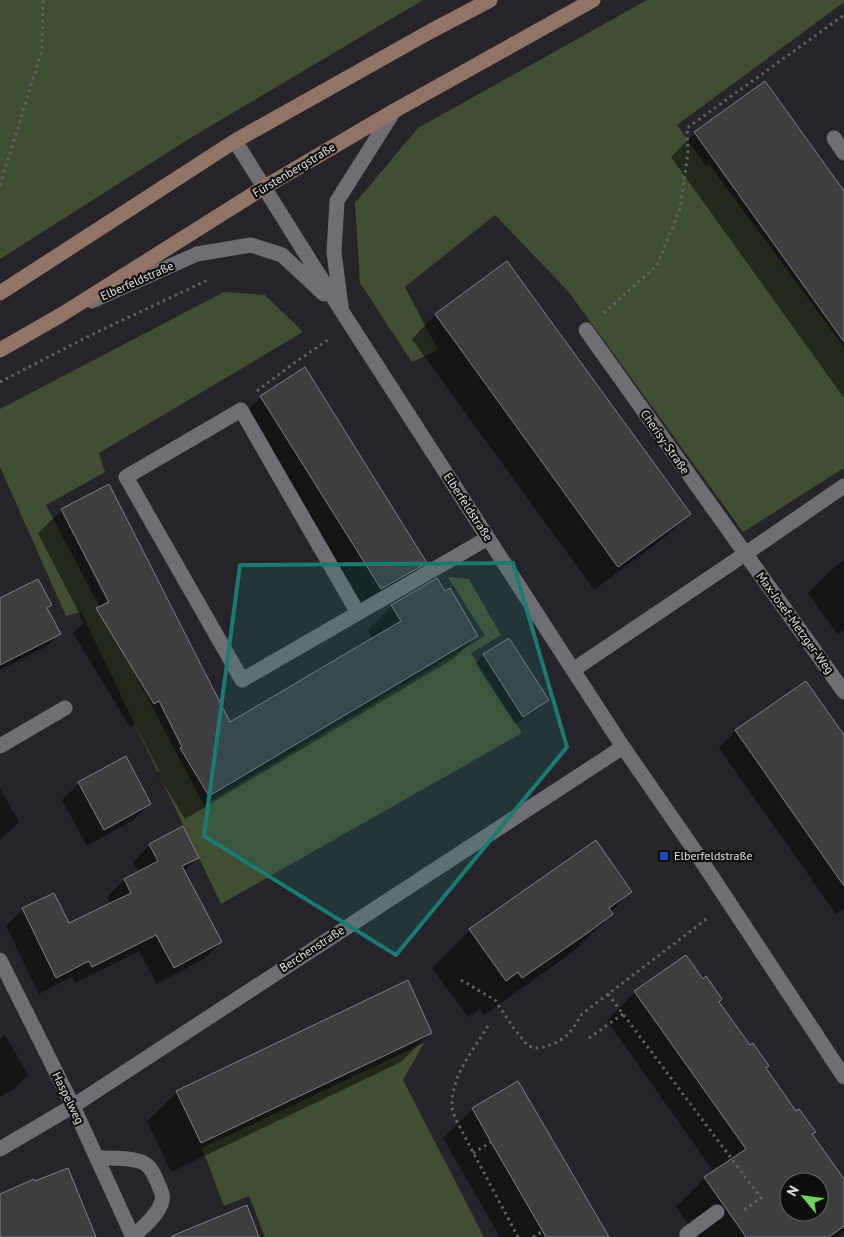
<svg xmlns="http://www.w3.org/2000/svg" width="844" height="1237" viewBox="0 0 844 1237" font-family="'PT Sans',sans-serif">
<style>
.green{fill:#414e32}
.shadow{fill:#0007;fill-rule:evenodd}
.building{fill:#3f3d40;stroke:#838185;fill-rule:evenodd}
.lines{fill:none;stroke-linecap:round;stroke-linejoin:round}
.path{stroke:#646265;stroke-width:3;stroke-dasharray:2.5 4;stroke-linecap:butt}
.service{stroke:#706e72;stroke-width:15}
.minor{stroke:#706e72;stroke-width:15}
.secondary{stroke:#907466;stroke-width:15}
.marked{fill:#1a7b74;fill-opacity:0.2;stroke:#1a7b74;stroke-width:4;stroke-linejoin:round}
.transit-dot{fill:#1a4fb4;stroke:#0f0e0f;stroke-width:2}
.labels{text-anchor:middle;stroke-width:4.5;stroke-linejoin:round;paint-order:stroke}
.street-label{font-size:12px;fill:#e3e2e4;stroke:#0f0e0f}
.poi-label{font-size:12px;fill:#e3e2e4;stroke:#0f0e0f;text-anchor:start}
</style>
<rect width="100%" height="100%" fill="#262428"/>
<path class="green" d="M0 0H423L192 137 0 259Z
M647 0H844V2L677 125 706 166 709 164 844 347V468L743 532 568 291 495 215 405 287 438 350 412 362 360 283 355 203 418 128Z
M224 292 265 295 303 332 99 453 105 472 46 505 204 805 485 636 448 577 469 579 501 635 471 653 522 733 221 904 81 612 66 616 0 467V409Z
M424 1043 403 1080 484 1237H265L249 1196 224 1206 202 1148Z"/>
<path class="shadow" d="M695 133 844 194V398L671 157Z
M507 263 689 514 665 537 594 590 412 339 435 315Z
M261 397 425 562 401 586 357 612 237 420Z
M62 510 229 724 373 639 368 630 391 606 436 580 477 636 453 659 185 819 157 773 159 771 135 724 130 727 73 633 84 623 38 533ZM64 517H67L113 607 110 608Z
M844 560V630L838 635 808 593 832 569Z
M0 600 46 609 59 634 47 646 0 670Z
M484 655 548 700 539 708 515 724 476 664Z
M806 682 844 737V909L836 914 719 748 735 731Z
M79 783 150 804 133 820 87 846 62 800Z
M0 788 19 822 0 840Z
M595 842 630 892 611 912 612 914 574 951 484 1015 480 1009 468 1017 432 968 470 930Z
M150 845 198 857 184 871 221 942 204 959 157 984 139 951 75 983 72 977 39 994 6 926 23 909 68 925 111 904 107 897 124 880 139 872 133 862Z
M635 992 718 1002 844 1181V1231L838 1237H698L676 1207 705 1178 714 1172 607 1021ZM789 1182H819V1212H789Z
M431 1032 401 1062 171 1172 147 1121 177 1092Z
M5 1035 28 1075 14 1089 0 1097V1038Z
M473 1109 607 1237H500L443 1138Z"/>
<path class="building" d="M765 81 844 191V342L694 132Z
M507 261 691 514 618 567 435 314Z
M305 367 427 563 381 589 260 396Z
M109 484 230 722 401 621 391 605 437 578 445 591 450 588 478 636 209 796 180 748 182 747 159 701 154 704 96 608 109 602 61 509Z
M38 579 52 605 47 608 61 634 0 665V598Z
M509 638 549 700 523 717 483 654Z
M806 681 844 735V886L735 730Z
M126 756 151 804 104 830 78 782Z
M183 826 199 858 182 866 222 942 174 968 156 935 92 967 89 961 56 978 22 908 54 893 69 923 131 893 124 879 158 861 149 844Z
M596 840 632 892 609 908 613 914 589 932 522 978 518 972 506 981 469 929Z
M686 955 703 979 706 976 722 999 719 1002 750 1045 753 1043 769 1066 766 1068 796 1111 799 1109 816 1132 812 1134 844 1179V1226L829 1237H746L704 1177 746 1149 634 991ZM789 1182H819V1212H789Z
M408 980 432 1033 201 1143 176 1091Z
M518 1081 569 1168 609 1237H546L491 1142 472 1108Z
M68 1168 96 1237H0V1194L34 1179 35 1181Z
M247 1205 259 1237H172V1236Z"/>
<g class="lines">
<path class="path" d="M0 185 42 50 43 0
M604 313 657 265 680 209 688 153 687 128 844 15
M0 382 91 335 210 279
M257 391 294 363 329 339
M461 980 495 1000 515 1030 528 1046 537 1048 544 1047 555 1043 564 1038 572 1030 582 1014 709 917
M608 994 761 1198 741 1212
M488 1026C473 1051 453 1073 452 1103 451 1108 454 1113 455 1118L518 1237
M589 1038 623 1014
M473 1153 491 1142
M533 1237 543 1231"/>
<path class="service" d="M358 613 241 410 126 477 242 680 488 538
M97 1158C109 1158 138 1157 147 1165 153 1170 156 1179 159 1186 162 1193 164 1196 161 1204 156 1217 143 1227 133 1237
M689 1237 687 1234 717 1212"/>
<path class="minor" d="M834 138 844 153
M235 141 341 310 573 670 623 747 695 851 844 1077
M92 301 197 254 251 245 282 255 324 294
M341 306 334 252 337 201 394 111
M586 330 844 692
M573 670 745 554 844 486
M0 746 65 708
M0 960 73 1106 133 1237
M0 1149 73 1106 623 747"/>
<path class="secondary" d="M0 293 235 141 431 31 490 0
M0 350 61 315 263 188 394 111 593 0"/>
</g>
<path class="marked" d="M513 563 567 747 396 955 204 836 240 565Z"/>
<rect class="transit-dot" x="659" y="851" width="10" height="10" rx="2.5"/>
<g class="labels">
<g class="street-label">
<text transform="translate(294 170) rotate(-31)" y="4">Fürstenbergstraße</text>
<text transform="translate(137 281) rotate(-24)" y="4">Elberfeldstraße</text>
<text transform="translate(665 442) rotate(55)" y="4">Cherisy-Straße</text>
<text transform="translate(468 507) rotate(57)" y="4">Elberfeldstraße</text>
<text transform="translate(795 623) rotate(54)" y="4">Max-Josef-Metzger-Weg</text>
<text transform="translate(312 949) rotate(-33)" y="4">Berchenstraße</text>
<text transform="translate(68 1098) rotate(64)" y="4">Haspelweg</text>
</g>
<g class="poi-label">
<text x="674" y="860">Elberfeldstraße</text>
</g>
</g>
<g transform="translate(804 1197) rotate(299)"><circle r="24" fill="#0f0e0f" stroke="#646364"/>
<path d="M0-4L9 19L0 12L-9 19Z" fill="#71d25e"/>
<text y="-8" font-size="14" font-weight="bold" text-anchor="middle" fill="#e3e2e4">N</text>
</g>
</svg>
